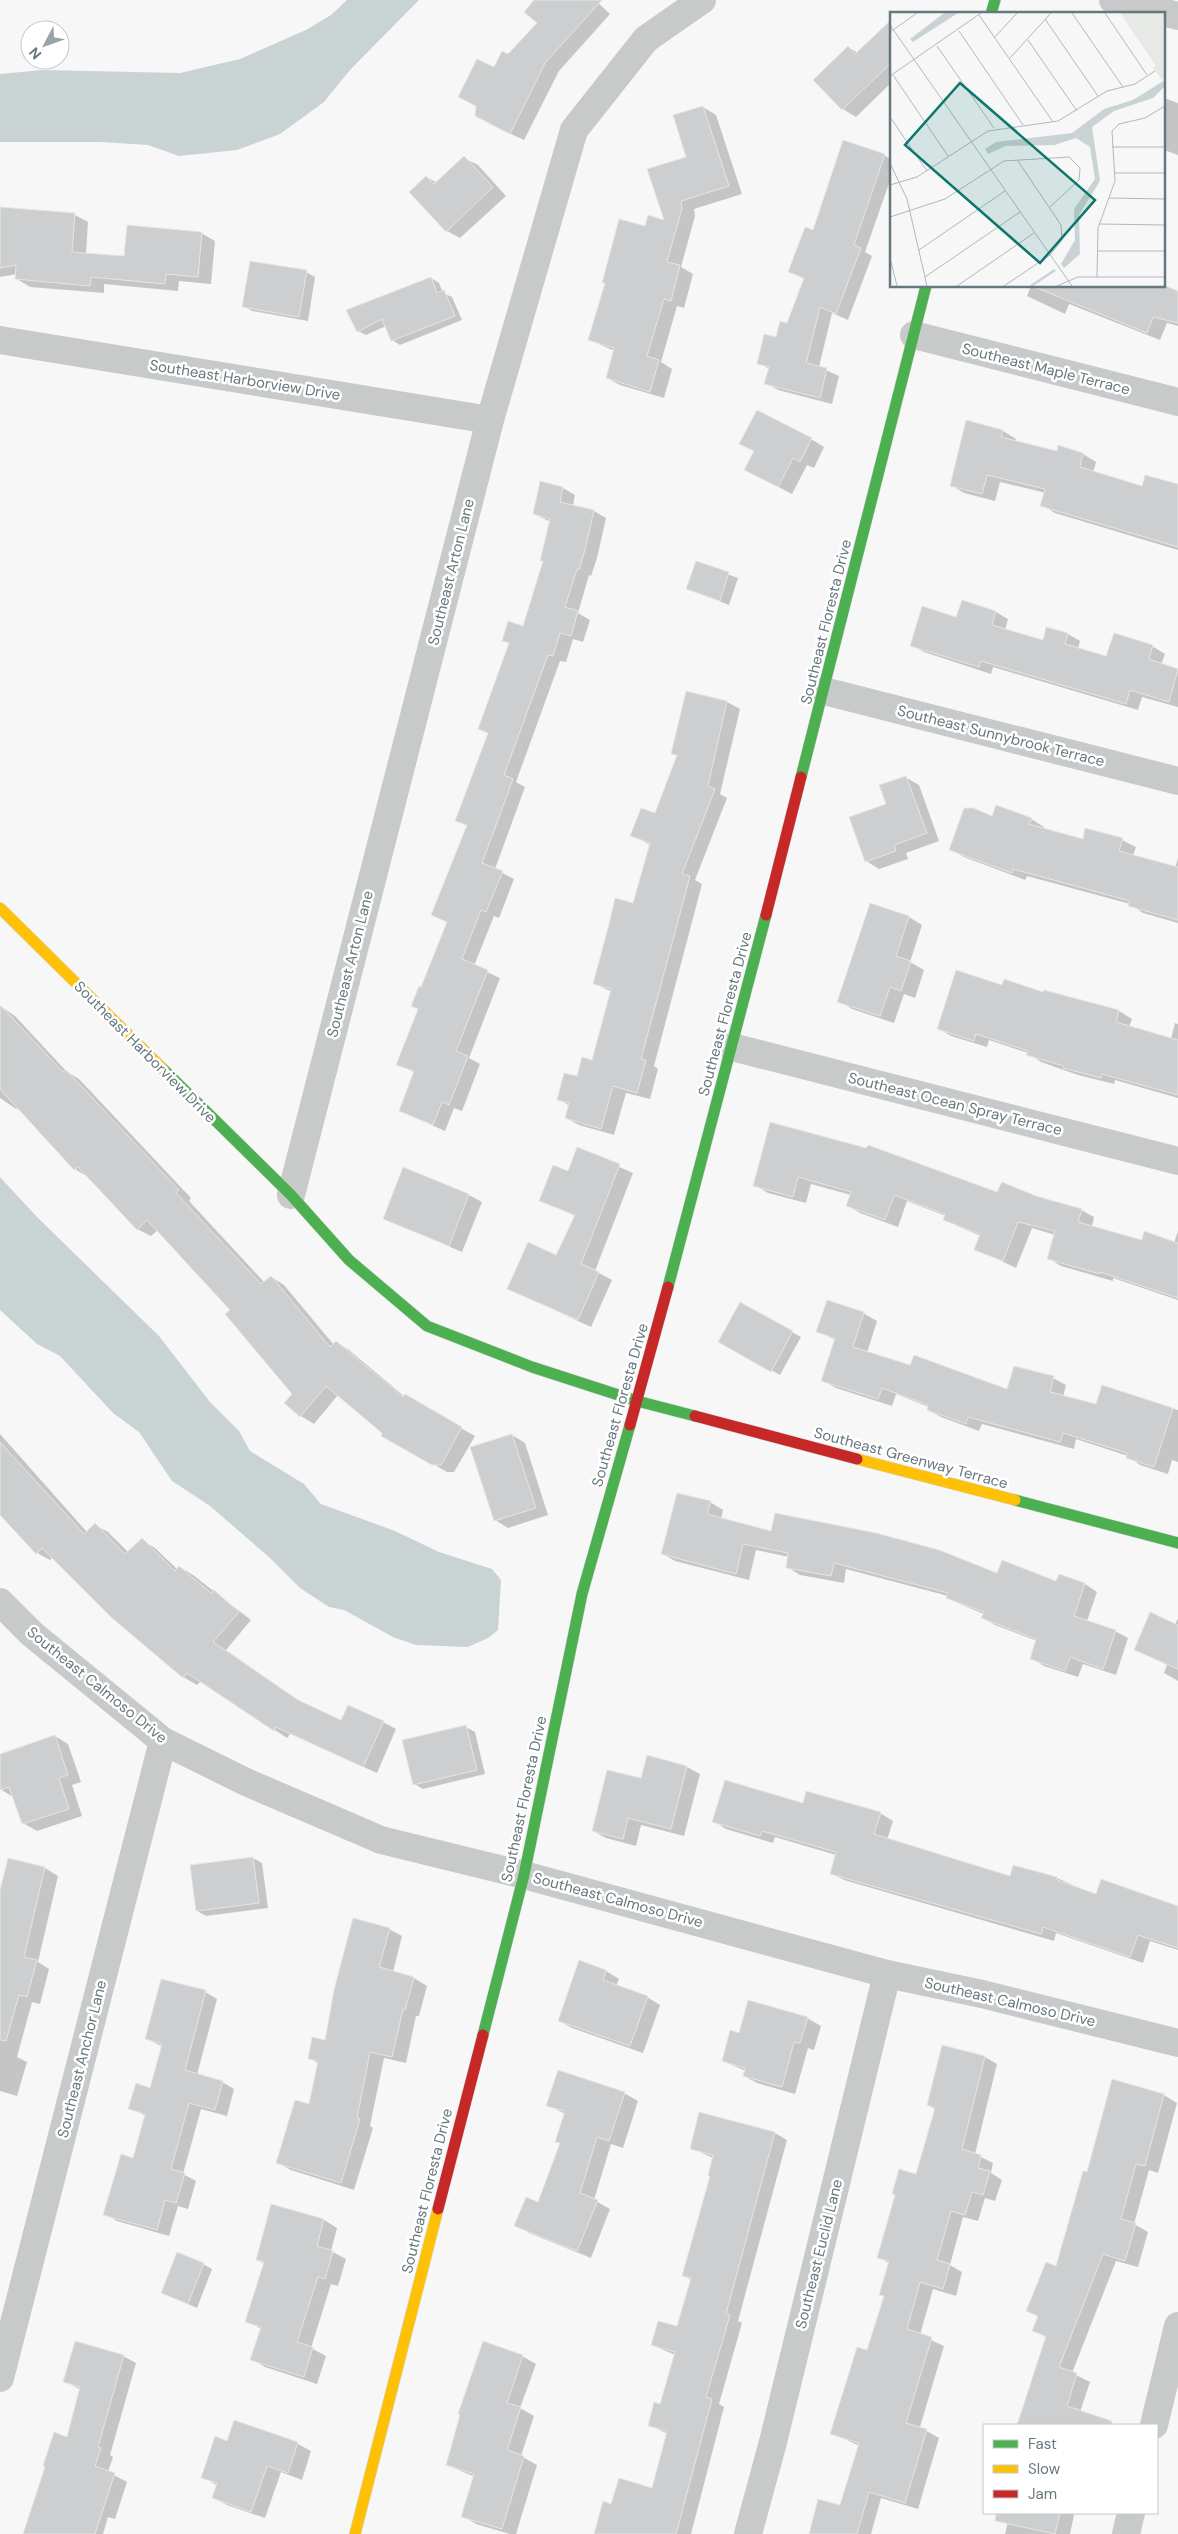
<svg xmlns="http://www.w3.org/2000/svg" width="1178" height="2534" viewBox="0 0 1178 2534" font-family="'DM Sans',sans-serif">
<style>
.water{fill:#cad3d4}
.shadow{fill:#0003}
.building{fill:#cccecf;stroke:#e6e6e6}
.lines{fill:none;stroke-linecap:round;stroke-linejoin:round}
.fast-casing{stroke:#d3d4d5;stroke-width:12}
.slow-casing{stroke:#d3d4d5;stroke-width:12}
.jam-casing{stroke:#d3d4d5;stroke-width:12}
.street{stroke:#c8caca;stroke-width:28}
.fast{stroke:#4caf50;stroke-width:11}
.slow{stroke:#ffc107;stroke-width:11}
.jam{stroke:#c62828;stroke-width:11}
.labels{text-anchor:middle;stroke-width:5;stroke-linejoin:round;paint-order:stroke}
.street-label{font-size:15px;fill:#66787e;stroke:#fff}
.inset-river{fill:none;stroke:#cad3d4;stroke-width:2.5}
.inset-road{fill:none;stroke:#b0b9bc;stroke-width:1}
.view{fill:#0f766e;fill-opacity:0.15;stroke:#0f766e;stroke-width:2.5}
.inset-edge{fill:none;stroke:#66787e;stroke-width:2.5}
</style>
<rect width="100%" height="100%" fill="#f7f7f7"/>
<path class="water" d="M347 0H419L350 70 324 102 280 134 237 150 179 156 148 145 101 142H0V74L42 70 180 73 240 59 306 30 331 15Z
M0 1177 38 1218 159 1336 210 1402 239 1431 250 1451 304 1484 321 1504 395 1531 439 1552 492 1569 501 1580 498 1630 488 1638 468 1647 416 1645 393 1637 344 1610 329 1607 300 1588 270 1558 210 1506 172 1481 139 1432 113 1413 60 1356 37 1344 0 1310Z"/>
<path class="shadow" d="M536 0H595L610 14 559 71 524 140 490 124 494 69 538 23Z
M892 32V82L856 117 843 109 815 80 848 47 858 53Z
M1164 98 1178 103V155L1164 150Z
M703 107 716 115 742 194 694 209 695 216 681 267 693 274 684 308 677 306 661 362 672 369 664 398 620 385 607 378 615 351 589 340 606 284 603 282 646 228 666 222Z
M884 155 892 160V175L865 252 872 256 848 320 832 313 819 367 839 376 832 404 778 390 766 383 769 369 759 363 788 324 805 280 790 271 814 232Z
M464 158 478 165 506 196 460 238 447 231 427 177 437 183Z
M0 208 75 215 88 222 86 254 125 257 201 233 215 241 211 284 179 281 178 291 104 284V293L30 287 17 279V274L0 277Z
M306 272 315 277 308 321 252 311 243 306Z
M431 278 439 283 443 293 452 297 462 320 400 345 392 340 386 326 366 335 358 331Z
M1031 286H1162L1178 292V326L1167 323 1160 340 1069 304 1065 314 1027 296Z
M967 422 1003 431 1016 439 1015 442 1057 453 1059 447 1083 454 1096 462 1093 473 1142 488 1178 485V550L1055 513 1042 505 1046 493 1000 482 995 501 964 493 951 485Z
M811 439 824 447 814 468 807 465 792 494 759 477 755 452 741 444Z
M541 483 563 488 575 495 573 506 594 511 606 518 597 558 591 576 589 575 578 613 590 620 583 642 573 639 566 662 560 661 516 782 525 787 495 869 514 879 499 918 494 916 474 966 500 978 469 1058 480 1064 462 1111 454 1108 445 1131 400 1111 415 1073 398 1064 419 1009 422 989 448 923 433 915 468 827 457 820 489 734 480 729 510 644 504 640 524 627 544 561 551 522 534 514Z
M697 563 738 578 729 605 688 589Z
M963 601 996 612 1008 619 1005 630 1044 641 1068 634 1080 641 1078 649 1107 658 1152 646 1165 654 1161 665 1178 670V707L1142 697 1138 710 993 667 991 674 924 652 911 645 957 618Z
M687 693 727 702 740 709 720 794 727 798 695 880 702 884 654 1066 658 1069 650 1099 626 1093 614 1135 579 1125 566 1118 570 1106 558 1099 593 1061 612 992 595 984 634 904 650 845 632 835 656 815 678 756 673 753Z
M905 777 919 785 939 841 906 853 908 859 879 869 866 861 887 805Z
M993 817 1031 819 1044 827 1043 829 1084 840H1122L1136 847 1133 856 1175 868 1178 858V923L1143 913 1130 904 1027 876 1025 880 964 857 950 849Z
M871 905 909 917 922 925 910 962 924 970 915 998 904 994 894 1023 852 1009 839 1001Z
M1002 987 1044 994 1045 991 1119 1011 1132 1019 1129 1027 1171 1039 1175 1023 1178 1024V1098L1115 1080 1114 1084 1078 1075 1041 1062 1028 1053 989 1040 987 1047 951 1036 938 1028Z
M0 1006 15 1016 67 1072 79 1079 191 1198 189 1201 265 1283 271 1277 284 1285 334 1345 336 1342 349 1350 405 1397 475 1436 454 1472H447L383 1435 384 1433 338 1395 314 1424 301 1416 293 1394 231 1310 158 1230 151 1236 137 1229 88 1177 75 1169 18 1107 16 1109 0 1098Z
M771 1124 998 1194 1035 1197 1081 1210 1094 1217 1092 1227 1143 1241 1174 1243 1178 1231V1300L1113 1278V1281L1061 1266 1048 1258 1055 1235 1032 1228 1016 1268 976 1249 981 1236 957 1226 944 1219 946 1216 907 1201 898 1227 860 1213 847 1205 851 1195 811 1184 806 1203 768 1193 755 1185Z
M578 1149 633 1173 595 1271 612 1280 591 1327 509 1289 557 1256 575 1216 541 1200 569 1173Z
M404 1169 469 1195 482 1202 462 1252 384 1218Z
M741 1304 801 1337 780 1375 720 1342Z
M863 1313 877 1321 867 1353 911 1367 1008 1391 1053 1378 1066 1385 1063 1397 1096 1406 1102 1386 1178 1410V1462L1172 1460 1168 1474 1140 1465 1128 1456 1076 1439 1074 1449 982 1424 979 1431 941 1417 928 1410 929 1407 896 1394 892 1406 836 1388 822 1380 835 1340 818 1331Z
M0 1434 87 1532 95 1525 108 1532 129 1553 142 1540 155 1548 178 1570 180 1567 193 1575 251 1620 226 1650 304 1704 342 1721 383 1722 396 1729 377 1773 290 1734 287 1738 201 1681 197 1685 183 1677 53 1557 50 1560 37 1553 0 1513Z
M512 1435 525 1443 548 1515 508 1528 495 1520Z
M710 1502 723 1510 721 1519 772 1532 998 1575 1057 1583 1059 1576 1085 1584 1097 1592 1087 1621 1115 1631 1128 1638 1116 1675 1083 1664 1078 1677 1044 1666 1031 1658 1037 1641 995 1625 983 1618 984 1614 960 1604 948 1596 846 1569 844 1583 800 1575 787 1567 789 1557 756 1550 749 1580 675 1561 663 1554Z
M1178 1618V1681L1164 1673 1167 1665 1135 1649 1175 1625Z
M466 1727 475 1732 485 1774 423 1789 414 1784Z
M55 1736 68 1744 81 1782 72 1785 82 1816 37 1831 23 1823 13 1797 0 1789V1755Z
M687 1767 700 1774 684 1836 641 1825 636 1846 606 1838 593 1831 642 1780Z
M804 1805 880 1813 893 1821 887 1840 1011 1878H1057L1097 1896 1178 1907V1950L1150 1941 1143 1963 1056 1933 1054 1941 844 1880 831 1873 836 1855 775 1837 773 1843 726 1829 714 1821Z
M253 1858 262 1863 268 1908 206 1916 197 1911Z
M9 1859 45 1868 58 1876 38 1962 49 1969 40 2004 32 2002 17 2057 27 2062 17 2096 0 2091V1892Z
M389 1929 402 1936 393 1972 414 1978 427 1986 419 2016H416L406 2063 384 2058 370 2126 373 2128 354 2190 291 2170 278 2163 310 2106 319 2064 309 2058 326 2041Z
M606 1971 619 1979 616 1986 647 1997 660 2005 643 2053 572 2028 559 2021Z
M205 1992 217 1999 197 2075 222 2082 234 2089 227 2116 201 2109 183 2174 196 2181 188 2209 178 2206 169 2236 117 2221 105 2214 134 2159 146 2116 130 2108 151 2089 163 2047 147 2039Z
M807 2018 821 2026 814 2050 808 2048 795 2094 757 2083 744 2076 746 2071 723 2061 739 2034Z
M943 2046 985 2057 997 2064 975 2154 993 2163 991 2173 1002 2180 995 2201 985 2198 978 2221 963 2217 950 2265 962 2272 956 2296 933 2289 920 2335 944 2346 920 2427 939 2438 918 2509 881 2498 871 2534H810L841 2507 860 2446 831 2433 868 2352 885 2297 881 2294 890 2264 879 2257 917 2176 936 2110 928 2105Z
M1113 2081 1164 2095 1177 2103 1158 2173 1149 2170 1134 2224 1148 2232 1138 2267 1116 2261 1072 2373 1090 2382 1080 2412 1099 2421 1098 2425H1027L1020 2421 1047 2338 1033 2330 1039 2317 1028 2311 1057 2268 1087 2174Z
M624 2093 638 2101 623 2148 611 2144 594 2200 610 2209 591 2258 529 2233 516 2225 538 2203 562 2144 557 2141 565 2114 548 2105Z
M700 2113 775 2133 787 2140 738 2321 742 2323 719 2404 724 2407 691 2534H595L612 2505 653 2489 668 2434 649 2425 661 2405 675 2355 652 2345 678 2328 691 2280 683 2275 712 2176 713 2158 691 2148Z
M272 2206 324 2220 337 2228 331 2251 346 2259 338 2286 331 2284 311 2348 326 2356 317 2384 265 2367 252 2359 261 2329 247 2321 265 2264 257 2260Z
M203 2264 212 2269 197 2308 163 2293Z
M123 2356 136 2363 110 2455 113 2457 108 2472 127 2482 115 2519 108 2517 103 2534H25L68 2438 81 2390 65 2381Z
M522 2356 536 2364 520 2408 534 2416 521 2456 537 2465 516 2534H510L476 2524 463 2516 475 2477 447 2465Z
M234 2422 298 2444 311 2451 302 2480 281 2472 265 2518 227 2505 213 2498 218 2486 203 2477 228 2442Z
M1010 2513H1071L1074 2515 1070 2534H1005Z"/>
<path class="building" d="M534 0H602L545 63 510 134 475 116 476 106 458 97 477 59 494 67 502 51 508 54 537 23 524 12Z
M892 19V62L842 110 813 80 848 46 855 54Z
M703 106 729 186 681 201 682 208 667 262 680 265 671 301 664 299 647 356 659 360 650 392 606 378 614 348 588 340 605 283H602L619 219 645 226 648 215 664 220 647 169 686 157 673 115Z
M843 140 885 154 854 245 861 248 836 314 820 307 806 363 827 368 820 398 764 384 769 367 757 364 764 334 776 337 780 321 787 323 804 278 788 272 805 227 813 230Z
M464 156 493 187 446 232 409 192 426 176 434 184Z
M0 207 75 213 72 252 124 256 127 225 202 232 198 277 166 274 165 284 91 277 90 286 15 279 16 265 0 268Z
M250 261 307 270 299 317 242 307Z
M431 277 437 293 444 290 455 316 391 341 382 319 357 332 346 310Z
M1032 286H1166L1178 291V323L1153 317 1147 333Z
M757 410 812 438 800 462 793 458 778 487 744 470 754 451 739 444Z
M966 420 1003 430 1001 437 1057 451 1058 445 1083 453 1080 467 1142 486 1145 475 1178 484V547L1040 506 1045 489 987 475 982 494 950 486Z
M540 481 563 487 560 502 594 510 585 550 579 570 577 569 565 607 578 611 571 636 560 633 553 656 548 655 504 775 513 779 482 863 503 871 486 912 481 910 462 959 488 970 456 1051 468 1056 449 1105 442 1102 433 1125 399 1111 414 1071 396 1065 418 1009 411 1006 419 986 421 987 447 922 431 915 467 825 455 821 488 733 478 729 509 643 502 641 508 621 523 626 543 561H540L550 519 533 514Z
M696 561 729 572 720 601 686 589Z
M962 600 996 611 992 625 1043 640 1046 627 1068 633 1065 644 1106 656 1114 633 1153 645 1149 659 1178 669 1169 702 1130 690 1126 704 981 661 979 667 910 646 922 606 956 617Z
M686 691 727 701 708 786 715 789 682 874 690 876 641 1059 646 1060 637 1093 613 1086 601 1129 565 1118 569 1103 557 1100 564 1073 577 1076 582 1057 592 1060 611 989 593 984 609 924 615 898 633 903 650 843 630 836 641 808 655 813 677 755 671 754Z
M906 776 927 833 894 845 896 851 865 862 849 817 886 804 879 785Z
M996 805 1032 818 1029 824 1083 839 1085 828 1123 838 1119 851 1178 867V920L1128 906 1130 901 1013 869 1012 873 949 850 964 808H973L992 816Z
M870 903 909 916 896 956 911 961 901 991 890 987 880 1016 837 1002Z
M956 970 1002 985 1004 979 1043 992 1044 990 1119 1010 1116 1022 1178 1040V1095L1102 1074 1101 1078 1063 1068 1064 1066 1026 1055 1028 1051 976 1034 974 1041 937 1029Z
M0 1005 63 1072 66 1070 179 1190 176 1193 261 1284 271 1276 330 1347 336 1341 403 1397 405 1394 462 1427 441 1465H432L381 1436 382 1433 326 1386 300 1417 284 1403 292 1394 225 1314 230 1310 147 1220 137 1230 78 1167 74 1170 0 1089Z
M770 1122 866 1148 868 1145 997 1192 1002 1182 1036 1196 1082 1209 1078 1222 1142 1240 1144 1231 1178 1243V1298L1100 1272V1274L1047 1259 1055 1231 1018 1222 1003 1261 974 1250 980 1234 943 1220 945 1214 894 1195 885 1220 846 1206 851 1192 798 1177 793 1197 753 1186Z
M577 1147 620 1164 581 1264 599 1272 578 1320 507 1289 528 1242 556 1255 575 1215 539 1201 553 1165 568 1171Z
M403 1167 469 1194 449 1246 383 1219Z
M827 1300 864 1312 853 1347 910 1365 914 1355 1007 1389 1014 1366 1054 1376 1050 1392 1096 1404 1102 1385 1173 1408 1154 1467 1126 1458 1127 1453 1063 1433 1060 1442 968 1417 966 1424 927 1410 928 1405 882 1388 878 1399 821 1381 835 1338 816 1332Z
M740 1302 793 1331 771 1372 718 1342Z
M512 1434 536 1508 494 1521 470 1447Z
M0 1442 84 1534 95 1523 125 1554 142 1538 175 1571 179 1566 211 1593 214 1590 239 1612 213 1642 298 1700 341 1720 348 1705 384 1721 363 1767 276 1727 274 1731 187 1673 183 1678 112 1618 42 1548 36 1554 0 1515Z
M677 1493 711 1501 707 1514 771 1531 775 1513 876 1533 939 1550 997 1573 1002 1560 1056 1581 1059 1574 1085 1583 1074 1616 1116 1630 1103 1669 1070 1657 1065 1671 1030 1659 1036 1639 981 1618 984 1612 946 1598 948 1593 834 1563 831 1576 786 1568 788 1553 743 1544 736 1574 661 1554Z
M1150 1612 1178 1625V1669L1134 1650Z
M466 1725 477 1770 413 1785 402 1740Z
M55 1735 68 1775 59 1778 69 1809 22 1824 9 1787 0 1790V1754Z
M647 1755 687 1766 671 1829 628 1818 623 1839 592 1831 607 1770 641 1778Z
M725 1780 803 1803 806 1791 881 1812 874 1834 1010 1876 1013 1865 1057 1877V1880L1096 1894 1101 1879 1178 1906V1948L1138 1935 1130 1957 1043 1927 1041 1934 830 1874 836 1852 762 1831 760 1836 712 1822Z
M253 1857 259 1903 196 1911 190 1865Z
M8 1858 45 1867 24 1957 37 1960 27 1997 19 1995 6 2041 0 2040V1890Z
M353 1918 390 1928 379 1967 414 1977 405 2010 403 2009 392 2057 370 2052 357 2118 360 2119 341 2183 276 2163 295 2100 309 2104 318 2061 308 2059 312 2037 325 2040 334 1990Z
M579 1960 606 1970 603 1980 648 1996 630 2046 558 2021Z
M161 1979 206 1990 185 2070 223 2081 215 2110 189 2103 171 2169 185 2173 176 2203 165 2200 157 2230 103 2215 121 2154 133 2158 145 2114 128 2109 136 2083 150 2088 162 2044 145 2039Z
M748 2000 808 2017 800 2043 794 2042 782 2087 743 2076 745 2068 722 2061 730 2030 739 2033Z
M942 2045 985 2056 962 2149 981 2155 978 2168 990 2171 983 2195 972 2192 965 2215 951 2211 937 2260 950 2264 943 2289 920 2282 907 2329 932 2337 906 2423 927 2429 905 2503 869 2492 857 2534H809L818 2499 840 2505 859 2443 830 2434 857 2347 867 2350 884 2296 879 2295 889 2261 877 2258 895 2195 892 2194 899 2169 916 2174 935 2108 927 2105Z
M558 2070 625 2092 609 2141 597 2137 584 2180 580 2193 598 2200 577 2251 514 2226 526 2197 538 2202 560 2143 555 2142 565 2111 546 2106Z
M1112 2079 1164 2094 1145 2166 1136 2164 1121 2219 1136 2223 1125 2261 1103 2254 1059 2367 1077 2373 1067 2406 1112 2421V2425H1017L1046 2336 1032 2331 1038 2316 1026 2311 1046 2262 1056 2266 1083 2171 1087 2172Z
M699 2112 775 2132 726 2314 730 2315 706 2397 712 2399 676 2534H594L603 2501 611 2504 619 2478 652 2488 667 2431 648 2426 654 2402 660 2404 675 2352 651 2345 658 2321 677 2326 691 2278 682 2276 710 2176H708L713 2155 690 2149Z
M271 2204 324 2219 317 2246 333 2251 325 2279 318 2277 297 2342 313 2347 304 2377 250 2360 261 2327 245 2322 264 2262 256 2260Z
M177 2252 204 2263 188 2304 161 2293Z
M75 2341 124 2355 98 2447 101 2448 95 2466 115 2473 95 2534H23L45 2467 43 2466 54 2432 67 2437 80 2387 63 2382Z
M483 2341 523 2355 507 2403 521 2407 507 2450 524 2456 502 2529 461 2517 474 2474 446 2465 460 2415 458 2414Z
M234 2420 298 2442 288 2473 267 2466 251 2512 212 2498 217 2483 201 2478 215 2436 227 2441Z
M996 2513H1060L1055 2534 995 2521Z"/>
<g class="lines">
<g class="fast-casing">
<path id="fast" d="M991 14 995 0
M801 777 926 286
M162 1068 291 1195 349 1260 427 1326 532 1367 637 1401 695 1416
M668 1287 766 915
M1015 1500 1178 1543
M483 2035 524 1875 582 1594 630 1425"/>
</g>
<g class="slow-casing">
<path id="slow" d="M0 908 162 1068
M857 1459 1015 1500
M355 2534 438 2209"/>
</g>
<g class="jam-casing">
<path id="jam" d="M766 915 801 777
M695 1416 857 1459
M630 1425 668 1287
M438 2209 483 2035"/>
</g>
<path class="street" d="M1113 0 1178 16
M914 335 1178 402
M0 340 490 420
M824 691 1178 781
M732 1047 1178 1161
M291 1195 490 420 574 130 646 39 702 0
M0 1602 32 1634 163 1741 246 1782 381 1840 524 1875 887 1974 982 1994 1178 2043
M0 2378 163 1741
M1154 2425 1178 2326
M748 2534 773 2442 887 1974
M1126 2534 1131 2513"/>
<use href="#fast" class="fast"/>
<use href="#slow" class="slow"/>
<use href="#jam" class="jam"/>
</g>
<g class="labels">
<g class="street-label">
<text transform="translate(1046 369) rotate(14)" y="5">Southeast Maple Terrace</text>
<text transform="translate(245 380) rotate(9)" y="5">Southeast Harborview Drive</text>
<text transform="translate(451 572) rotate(-76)" y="5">Southeast Arton Lane</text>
<text transform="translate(826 622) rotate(-76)" y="5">Southeast Floresta Drive</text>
<text transform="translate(1001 736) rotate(14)" y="5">Southeast Sunnybrook Terrace</text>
<text transform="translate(350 964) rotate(-76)" y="5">Southeast Arton Lane</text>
<text transform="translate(725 1014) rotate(-75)" y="5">Southeast Floresta Drive</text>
<text transform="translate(145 1052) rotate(45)" y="5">Southeast Harborview Drive</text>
<text transform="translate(955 1104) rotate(14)" y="5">Southeast Ocean Spray Terrace</text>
<text transform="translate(620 1405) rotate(-74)" y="5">Southeast Floresta Drive</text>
<text transform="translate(911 1458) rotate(15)" y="5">Southeast Greenway Terrace</text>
<text transform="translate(97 1685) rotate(39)" y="5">Southeast Calmoso Drive</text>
<text transform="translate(524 1799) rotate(-78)" y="5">Southeast Floresta Drive</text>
<text transform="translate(618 1900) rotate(15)" y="5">Southeast Calmoso Drive</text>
<text transform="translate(1010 2002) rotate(13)" y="5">Southeast Calmoso Drive</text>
<text transform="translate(82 2059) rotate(-76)" y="5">Southeast Anchor Lane</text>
<text transform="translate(427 2191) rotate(-76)" y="5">Southeast Floresta Drive</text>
<text transform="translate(819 2254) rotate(-76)" y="5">Southeast Euclid Lane</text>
</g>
</g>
<g transform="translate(890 12)">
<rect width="275" height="275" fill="#f7f7f7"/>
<path d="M230 1H275V66L272 68 263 56 266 54Z" fill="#e6e9e5"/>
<path d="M54 1H68L23 30 20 27ZM275 68V74L263 86 224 99 202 115 210 169 189 203 190 242 174 256 171 252 185 228 184 197 205 167 200 135 186 126 165 133 116 134 98 142 95 137 106 130 182 121 214 97 243 88Z" fill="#cad3d4"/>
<path class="inset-river" d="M141 274 165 258"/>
<path class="inset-road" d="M182 1 233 75M215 1 257 63M89 3 163 110M155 7 208 84M0 13 182 274M69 19 133 113M0 20 27 1M104 26 127 1M138 28 187 99M47 34 104 116M120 46 161 1M3 63 58 144M0 64 91 1M0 105 37 159M222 135H275M0 151 17 187 37 274M225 161H275M0 173 27 165 98 119 168 109 217 79 245 72 265 59M219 186 275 187M0 205 55 187 114 149 179 145 190 156 189 168 160 195M209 212 275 213M29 238 115 179M207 239H275M0 246 7 274M35 265 130 200M207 265 208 216 225 169 222 119 229 112 255 106 275 94M67 274 144 221M114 274 160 243 172 228 171 213 128 149M167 274 188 265H275"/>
<path class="view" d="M70 71 205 188 150 251 15 133Z"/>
<rect width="275" height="275" class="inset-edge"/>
</g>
<rect x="983" y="2424" width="175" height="90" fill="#ffffff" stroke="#c2c9cb"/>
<rect x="993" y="2440" width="25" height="8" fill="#4caf50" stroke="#c2c9cb"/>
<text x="1028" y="2449" font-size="15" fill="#66787e">Fast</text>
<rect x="993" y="2465" width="25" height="8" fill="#ffc107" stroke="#c2c9cb"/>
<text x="1028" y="2474" font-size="15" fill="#66787e">Slow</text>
<rect x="993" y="2490" width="25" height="8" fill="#c62828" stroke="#c2c9cb"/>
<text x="1028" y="2499" font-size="15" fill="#66787e">Jam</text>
<g transform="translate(45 45) rotate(229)"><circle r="24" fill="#ffffff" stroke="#c2c9cb"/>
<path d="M0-4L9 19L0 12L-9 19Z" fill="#99a4a8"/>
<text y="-8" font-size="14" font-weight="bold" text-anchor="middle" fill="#66787e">N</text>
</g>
</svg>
